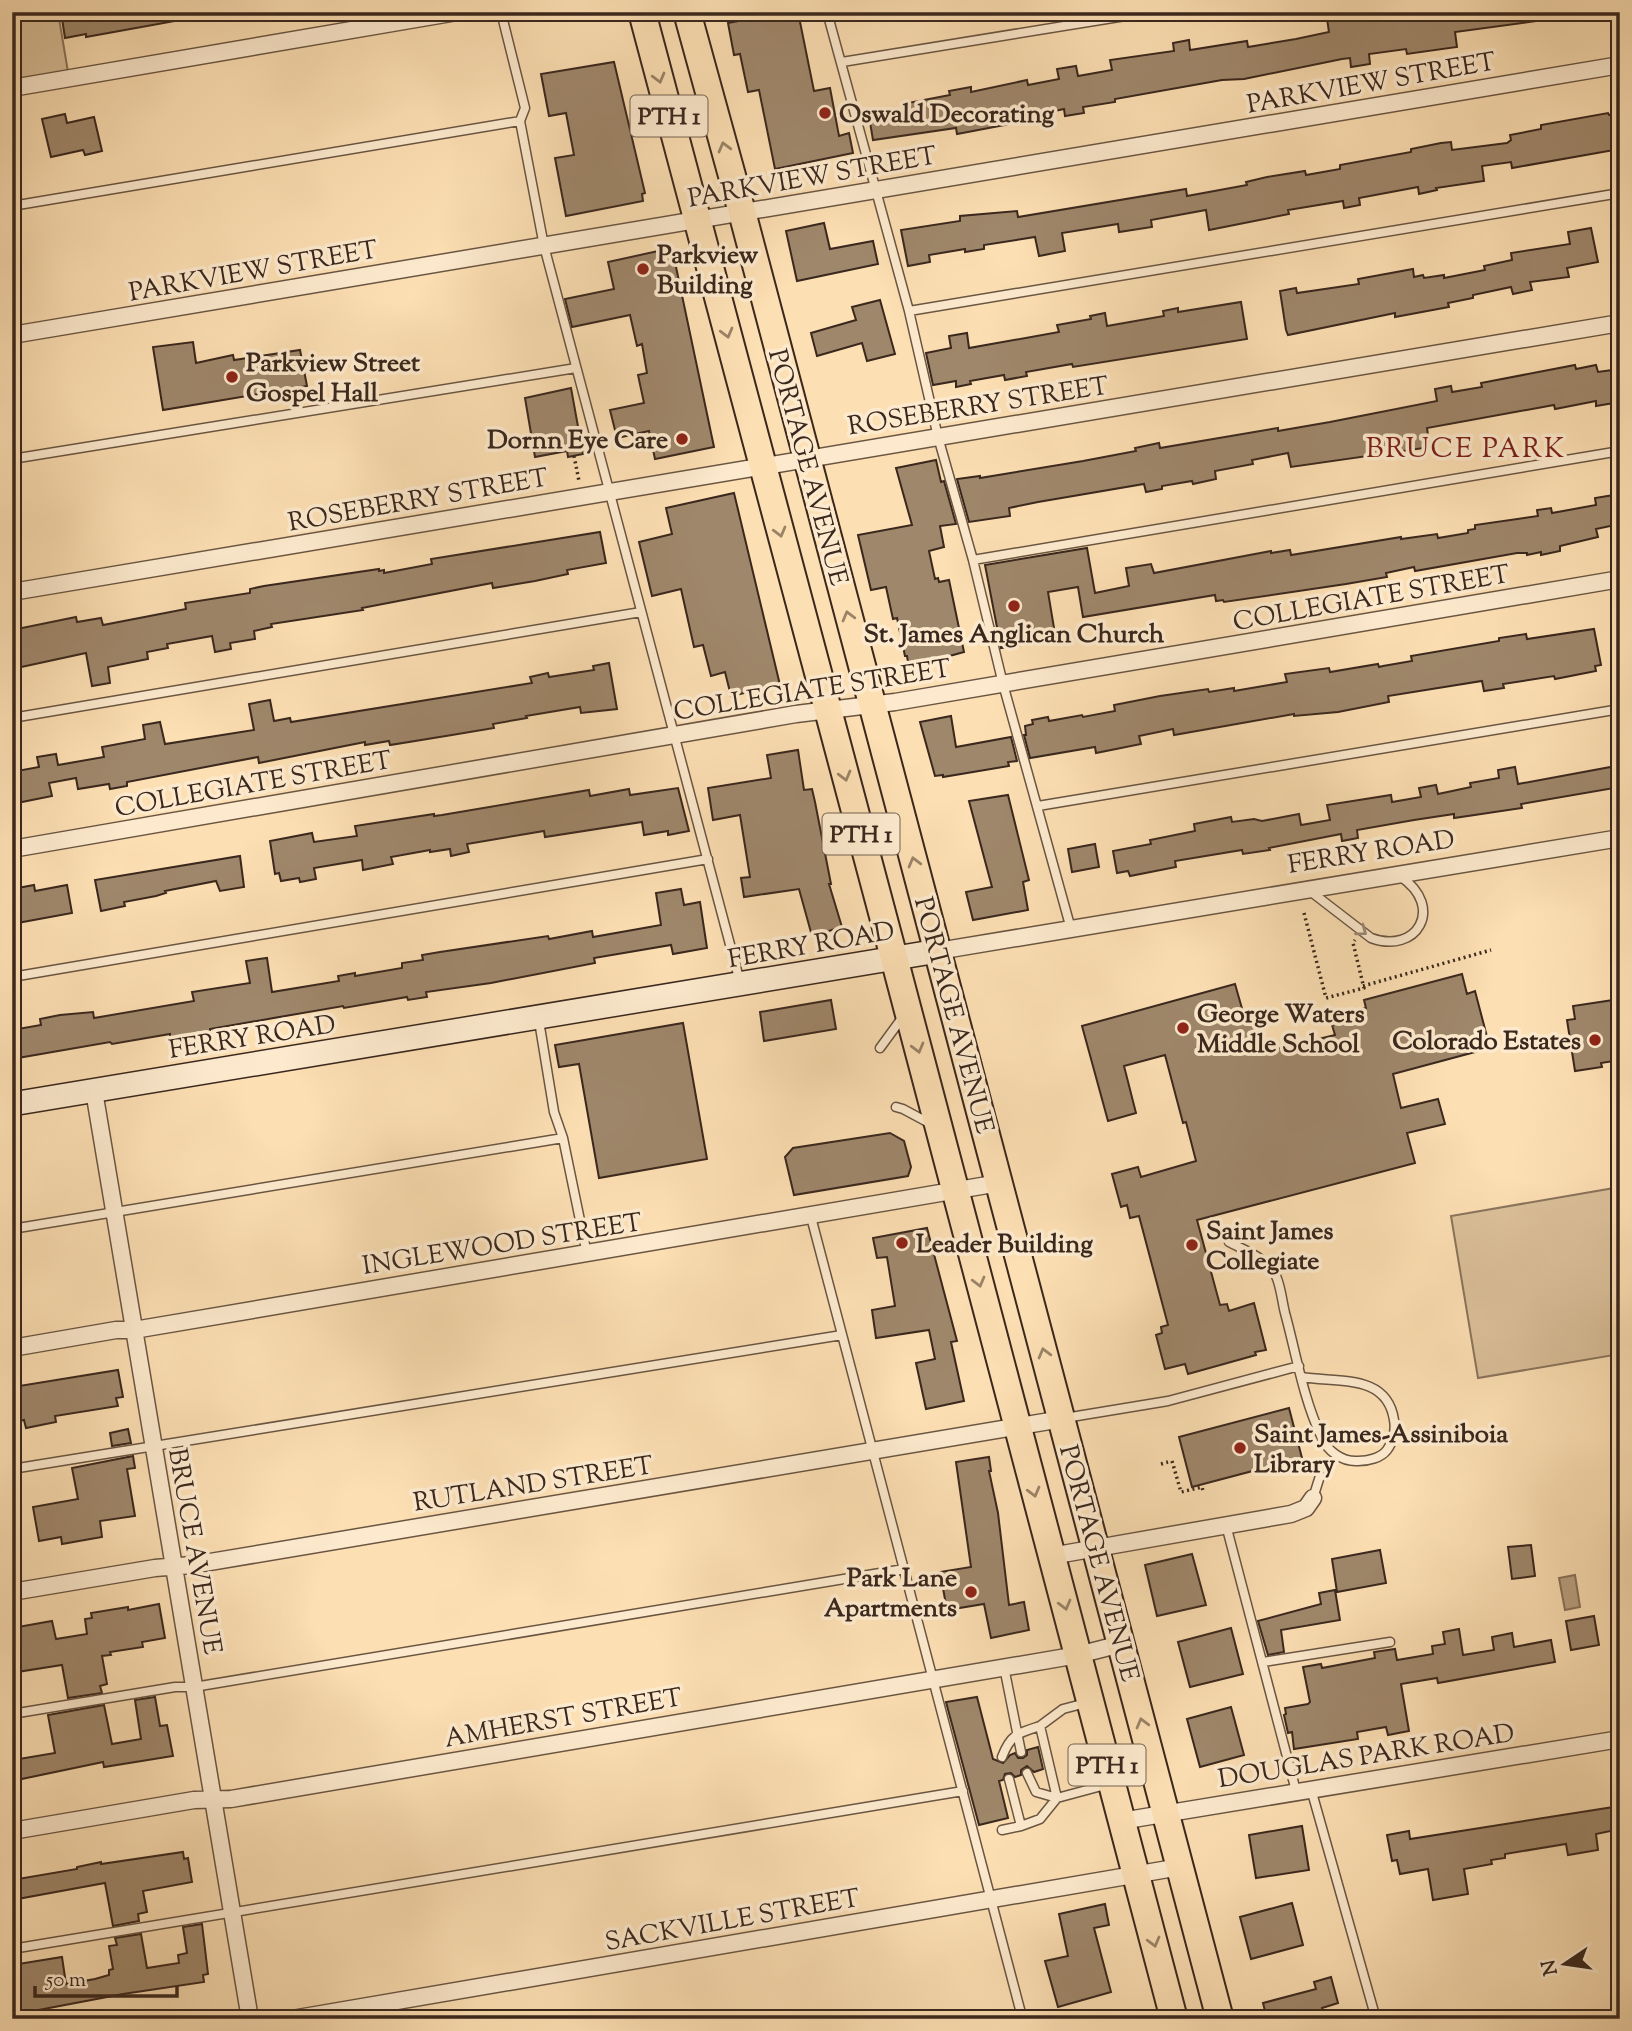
<svg xmlns="http://www.w3.org/2000/svg" width="1632" height="2031" viewBox="0 0 1632 2031" font-family="'Sorts Mill Goudy',serif">
<style>
.green{fill:#dbc09a;stroke:#8a745c;stroke-width:2}
.water{fill:#baa080;stroke:#877058;stroke-width:2}
.building{fill:#9f876b;stroke:#3a271d;stroke-width:2}
.lines{fill:none;stroke-linecap:round;stroke-linejoin:round}
.service-casing{stroke:#6a5542;stroke-width:11}
.minor-casing{stroke:#6a5542;stroke-width:19}
.secondary-casing{stroke:#3a271d;stroke-width:26}
.trunk-casing{stroke:#3a271d;stroke-width:30}
.path{stroke:#3a271d;stroke-width:3.5;stroke-dasharray:2 3.5;stroke-linecap:butt}
.service{stroke:#fdeace;stroke-width:8}
.minor{stroke:#fdeace;stroke-width:16}
.secondary{stroke:#fdeace;stroke-width:23}
.trunk{stroke:#fcdfb3;stroke-width:26}
.oneway{stroke:#9b8368}
.oneway2{stroke:#9c8876}
.poi-dot{fill:#8f2418;stroke:#fdeace;stroke-width:2.5}
.labels{text-anchor:middle;stroke-width:7;stroke-linejoin:round;paint-order:stroke}
.shield{fill:#fdeace;stroke:#746252;stroke-width:2}
.shield-label{font-size:24px;font-weight:bold;fill:#3a271d}
.street-label{font-size:26px;fill:#3a271d;stroke:#fdeace}
.poi-label{font-size:26px;font-weight:bold;fill:#3a271d;stroke:#fdeace;text-anchor:start}
.neighbourhood-label{font-size:28px;letter-spacing:2px;fill:#7a1f14;stroke:#fdeace}
</style>
<rect width="100%" height="100%" fill="#fcdfb3"/>
<filter id="stains"><feTurbulence type="fractalNoise" baseFrequency=".00286" numOctaves="4"/><feColorMatrix values="0 0 0 0 .2 0 0 0 0 .09 0 0 0 0 .02 0 0 0 .5 -.17"/></filter>
<radialGradient id="worn" r=".72"><stop offset=".6" stop-color="#630" stop-opacity="0"/><stop offset="1" stop-color="#630" stop-opacity=".3"/></radialGradient>
<path class="green" d="M12 12H58L69 78 12 88Z
M1620 1187V1354L1478 1378 1451 1216Z"/>
<path class="water" d="M1575 1575 1580 1607 1565 1610 1559 1578Z"/>
<path class="building" d="M61 12H174L175 21 86 37V34L65 38Z
M737 12H798L814 91 830 88 839 136 849 133 853 153 775 169 759 90 748 92 740 54 734 55 728 23 739 21Z
M1326 12H1355V16L1382 12 1383 18 1421 12 1422 18 1459 12H1537V21L1455 32 1457 47 1407 54 1406 49 1369 54 1370 64 1351 67 1350 58 1342 59 1244 79 1222 80 1115 99V102L1083 107 1084 113 1065 116 1064 109 1009 121 1010 124 957 134 956 128 873 140 869 116 909 109 908 103 950 95 949 91 971 87V92L1027 80 1028 85 1059 79 1057 69 1076 66 1078 76 1112 70 1110 60 1174 51 1173 43 1189 40 1190 50 1247 41 1248 47 1296 39 1329 32Z
M614 62 645 193 642 194 643 201 566 216 555 158 574 155 566 113 549 116 541 74Z
M1608 113 1609 115 1620 114V149L1512 168 1511 162 1482 166 1484 181 1436 188 1437 190 1419 194 1418 187 1359 198 1360 205 1344 208 1343 201 1288 210 1289 214 1209 230 1206 210 1151 220 1152 227 1119 232 1118 224 1062 233 1065 251 1039 256 1035 237 984 245V249L965 252V249L929 255 930 262 908 266 901 230 960 221V216L1017 211 1018 217 1186 189 1187 196 1247 185 1246 182 1267 177 1305 171 1306 175 1340 169V165L1411 152V149L1441 143 1451 142 1452 150 1507 143 1511 140 1510 135 1541 129V125Z
M65 114 67 123 94 117 102 151 85 155 83 150 51 157 42 119Z
M824 223 830 249 873 241 878 264 797 281 786 231Z
M1591 228 1598 262 1567 268 1569 277 1530 282 1532 290 1513 294 1511 287 1473 295V298L1448 303 1449 307 1395 317V313L1288 335 1286 330 1280 291 1296 288 1297 293 1359 284 1358 279 1413 269 1414 277 1423 275 1424 278 1444 275V278L1485 270 1484 266 1512 260 1511 253 1570 244 1568 232Z
M672 248 714 447 655 459 649 431 617 438 610 410 644 403 638 375 647 373 642 344 637 346 630 315 572 327 565 299 614 289 608 262Z
M880 300 895 354 867 361 862 343 817 356 811 333 856 320 852 307Z
M1241 302 1247 339 1073 367 1072 364 1026 372 1027 376 1005 380 1004 375 970 381 971 384 956 387V381L933 385 926 353 951 348 949 336 967 333 969 348 1059 332 1057 325 1091 319 1090 316 1105 313 1107 326 1164 316 1163 311 1178 308V312Z
M193 342 196 363 233 355 234 360 300 350 307 386 163 410 153 347Z
M1575 365 1576 369 1596 365 1598 372 1620 369V402L1596 406V401L1555 409 1554 405 1427 428 1429 442 1423 443 1424 448 1291 467 1288 453 1252 460 1253 464 1215 471 1216 479 1193 484 1192 481 1162 486V489L1146 492 1144 484 1038 502 1009 508 1010 516 969 522 957 479 980 476V478L1083 461 1136 451 1135 448 1159 443 1160 448 1278 428V431L1330 422 1437 401 1435 389 1451 386 1452 392 1482 387 1481 383Z
M571 388 583 454 568 457 567 451 535 457 525 398Z
M936 460 941 482 944 481 956 524 940 526 944 547 929 551 935 579 938 578 939 582 949 580 964 652 917 665 916 661 908 662 907 656H905L897 618 893 619 886 587 871 590 858 535 912 525 896 468Z
M734 493 780 685 731 696 725 672 711 676 703 645 694 647 681 589 652 596 639 542 672 534 666 508Z
M1620 494V524L1596 529 1598 537 1560 546V551L1541 555V552L1527 555V553H1517L1415 571 1414 567 1386 573 1387 577 1346 584 1224 602 1223 600 1216 601 1215 595 1083 617 1078 587 1048 592 1056 640 1001 648 985 565 1087 548 1095 593 1129 586 1126 568 1151 564 1154 573 1271 551V553L1290 550 1291 555 1401 537V539L1437 534 1438 538 1468 533V530L1475 529V525L1538 516 1537 510 1551 508 1552 513 1596 505 1595 498Z
M600 532 606 563 567 570 568 574 535 581 493 588 492 583 362 608 363 610 271 624 272 627 254 631 255 639 230 643 231 649 215 652 212 636 167 644 168 648 147 652 148 659 108 667 110 683 92 686 86 653 12 669V630L76 617 77 622 101 618 103 625 186 609 185 603 250 593V589L264 586 379 569V571L384 570V573L432 564 431 559Z
M1594 629 1601 665 1595 666 1596 671 1555 679 1554 676 1503 684 1504 688 1484 691 1482 681 1388 696 1389 702 1338 712 1294 716V714L1174 735 1173 729 1139 736 1141 744 1096 753 1095 747 1030 758 1024 735H1026L1025 726 1033 724 1032 720 1048 717 1049 721 1082 715 1083 717 1115 711 1114 705 1160 696 1208 689 1209 692 1234 688V691L1287 682 1285 674 1329 668 1330 672 1378 664 1379 667 1383 666 1412 661 1411 656 1499 641V638L1526 634 1527 639Z
M609 663 617 709 581 713 580 707 526 716 527 718 493 724 494 728 452 735 390 745 389 741 365 745V742L259 763 258 757 127 782V786L110 789 109 784 78 789 76 778 49 783 52 796 12 804V782L18 781 17 771 39 767 37 757 56 754 58 765 104 757 102 747 145 739 143 725 160 722 165 744 254 730 249 704 270 700 274 721 290 718 291 722 532 683 530 677 548 673 549 677 594 670 593 666Z
M951 716 956 747 1011 737 1017 761 1008 762 1009 766 943 777V775L935 776 920 722Z
M798 750 804 790 812 789 815 802 831 884H829L842 927 812 936 799 889 744 897 741 878 750 877 740 815 713 820 708 788 771 778 767 755Z
M1616 766 1620 787 1521 804 1522 808 1454 818V814L1414 820 1357 830 1358 838 1342 841 1341 834 1269 848 1270 850 1243 854 1242 850 1175 861 1176 867 1130 876 1128 871 1117 873 1113 851 1151 844 1150 840 1195 831 1194 824 1231 817 1232 822 1254 819 1262 821 1299 814 1301 825 1330 820 1327 805 1391 795 1392 802 1421 797 1419 788 1436 785 1438 794 1471 787 1470 783 1499 778 1498 770 1515 767 1518 784Z
M678 788 689 831 668 835V831L644 835 642 822 545 837 544 831 467 844 469 852 451 856 450 849 430 852V850L391 857 393 864 363 870 362 860 314 868 316 879 300 882 299 878 281 881 279 873 275 874 270 841 312 833 314 842 357 836 355 826 434 814V816L442 815 589 790 590 796 629 789 630 795Z
M1008 795 1029 880 1023 882 1028 910 973 920 966 892 992 887 969 801Z
M1095 844 1099 867 1072 872 1068 849Z
M240 856 244 887 220 891 216 881 165 891 166 893 156 896 124 902 125 906 101 911 95 880Z
M34 885 35 891 67 885 72 913 12 924V889Z
M681 889 684 905 700 902 707 948 673 954 671 945 594 958 595 963 491 983 426 992 427 997 408 1000 407 997 344 1008 343 1006 210 1029V1031L189 1036 170 1038V1034L112 1044 110 1042 12 1059V1030L41 1025 40 1019 60 1015 93 1012 94 1018 194 1001 192 992 250 983 246 961 267 958 272 992 339 981 338 976 355 973V976L402 968V963L423 960 422 955 440 952 548 936 549 939 592 931 593 937 661 925 656 893Z
M1462 974 1467 994 1475 991 1490 1048 1393 1074 1401 1108 1438 1099 1445 1124 1407 1133 1415 1163 1197 1220 1220 1305 1227 1304 1229 1311 1254 1303 1266 1350 1255 1352 1256 1355 1188 1374 1185 1364 1165 1369 1156 1335 1162 1333 1161 1327 1168 1325 1139 1216 1130 1218 1127 1205 1121 1207 1112 1174 1138 1167 1141 1177 1196 1161 1186 1122 1183 1123 1165 1055 1124 1066 1136 1113 1108 1121 1082 1026 1235 984 1243 1012 1249 1010 1261 1053 1335 1035 1332 1025 1356 1020 1354 1011 1366 1008 1364 1000Z
M1620 999V1060L1601 1063 1602 1067 1575 1071 1567 1020 1575 1019 1573 1006Z
M831 1000 836 1029 764 1041 760 1012Z
M683 1023 707 1159 599 1178 579 1064 559 1067 555 1045Z
M890 1133 904 1141 911 1167 908 1176 794 1195 785 1157 793 1148Z
M927 1228 957 1341 951 1342 964 1401 926 1409 916 1363 935 1359 929 1330 876 1338 872 1310 895 1306 887 1257 877 1258 873 1238Z
M118 1370 123 1397 116 1398 118 1406 55 1416 56 1422 26 1428 24 1420 19 1421 13 1387Z
M1289 1408 1302 1458 1192 1487 1179 1437Z
M128 1429 131 1443 112 1446 110 1433Z
M133 1456 135 1468 127 1469 135 1516 100 1521 102 1537 62 1544 61 1537 39 1541 33 1507 78 1499 72 1468Z
M989 1457 991 1471H989L998 1513 1009 1605 1024 1602 1029 1630 991 1638 984 1604 947 1610 940 1572 971 1567 956 1462Z
M1531 1545 1535 1576 1512 1579 1508 1547Z
M1380 1550 1386 1583 1337 1592 1332 1559Z
M1192 1554 1206 1605 1157 1616 1145 1565Z
M1335 1590 1340 1620 1281 1630 1284 1652 1268 1655 1258 1621 1321 1604 1319 1593Z
M159 1604 165 1638 142 1642 143 1647 110 1652 111 1655 102 1656 107 1684 100 1686 102 1693 68 1698 62 1665 17 1672 16 1663 12 1664V1628L52 1621 56 1639 87 1634 85 1619 92 1618 91 1613 128 1607V1610Z
M1594 1616 1599 1645 1571 1650 1566 1621Z
M1231 1628 1243 1674 1190 1687 1178 1642Z
M1459 1629 1463 1655 1494 1650 1492 1637 1512 1633 1514 1647 1551 1640 1555 1662 1438 1683 1437 1678 1401 1684 1409 1731 1388 1735 1386 1727 1357 1732 1358 1739 1294 1749 1292 1732 1288 1733 1284 1715 1286 1714 1285 1708 1308 1704 1310 1702 1303 1667 1321 1664 1322 1668 1375 1658 1374 1652 1395 1649 1397 1660 1433 1654 1432 1646 1445 1644 1443 1632Z
M155 1697 160 1726 167 1725 173 1756 104 1767 103 1762 17 1780 13 1760 55 1753 48 1715 104 1705 112 1744 141 1739 135 1700Z
M977 1697 993 1759 1003 1763 1010 1755 1015 1753 1018 1758H1023L1027 1755V1750L1038 1747 1043 1769 1034 1772 1027 1766 1021 1770V1775L1015 1777 1011 1773 1005 1774 1003 1780 999 1781 1008 1818 979 1825 946 1702Z
M1231 1707 1244 1755 1200 1767 1187 1719Z
M1620 1806V1829L1596 1834 1598 1850 1568 1855 1566 1844 1505 1854V1858L1491 1860 1492 1864 1464 1869 1468 1894 1433 1900 1428 1869 1400 1874 1397 1860 1392 1861 1387 1835 1409 1831 1410 1839Z
M1302 1826 1309 1870 1256 1878 1249 1835Z
M183 1852 184 1859 188 1858 192 1882 143 1891 147 1912 138 1914 139 1921 113 1926 105 1883 12 1900V1880L77 1869V1867L101 1862V1864Z
M1292 1903 1303 1945 1251 1959 1240 1917Z
M1105 1904 1109 1925 1094 1928 1111 1992 1058 2007 1045 1961 1068 1956 1059 1914Z
M202 1924 208 1974 203 1975 204 1982 123 1994 12 2015V1965L62 1957 66 1984 95 1979 109 1975V1970L113 1969 109 1946 117 1945 115 1938 141 1934 147 1968 179 1963 178 1955 187 1953 183 1927Z
M1331 1977 1338 2003 1322 2008 1324 2019H1267L1263 2003 1316 1989 1314 1982Z"/>
<g class="lines">
<g class="service-casing">
<path id="service" d="M501 12 525 108 520 121 544 246 740 982
M827 12 909 311 938 437 973 560 1003 684 1071 929
M842 62 1150 12
M12 206 520 121
M909 311 1620 193
M12 459 576 368
M973 560 1620 451
M12 718 641 612
M1038 806 1620 709
M1310 891 1371 938C1417 955 1445 907 1401 877
M12 977 708 859
M539 1021 554 1112 563 1138 587 1254
M880 1048 902 1018
M896 1107 903 1109 931 1124
M811 1217 1022 2017 1013 2019
M12 1229 563 1138
M1229 1242C1246 1251 1267 1258 1276 1276 1281 1287 1282 1301 1285 1313 1296 1353 1303 1398 1321 1436 1327 1451 1342 1462 1358 1461 1368 1461 1381 1458 1387 1450 1393 1442 1396 1430 1394 1420 1387 1373 1337 1383 1302 1377
M1065 1418 1168 1401 1299 1366
M12 1469 842 1335
M1313 1498 1320 1476
M1226 1525 1296 1791
M1263 1662 1390 1642
M1004 1667 1021 1752
M12 1714 175 1687H194L904 1569
M1040 1726 1063 1709 1086 1703
M1002 1757C1011 1734 1018 1733 1040 1726L1057 1798 1109 1784
M1311 1789 1376 2019
M1021 1826 1040 1819 1057 1798 1036 1792 1027 1773
M1002 1830 1021 1826 1009 1779
M12 1949 963 1791"/>
</g>
<g class="minor-casing">
<path id="minor" d="M12 88 457 12
M12 335 1620 65
M12 592 1620 323
M12 849 796 714 895 702 1620 579
M938 951 1620 838
M94 1091 250 2019
M12 1348 116 1330H134L999 1183
M1051 1556 1291 1514 1306 1508 1313 1498
M12 1592 155 1568 192 1565 1062 1419
M1121 1821 1620 1739
M12 1831 194 1800 231 1799 1078 1655 1121 1644
M292 2019 1180 1867"/>
</g>
<g class="secondary-casing">
<path id="secondary" d="M12 1104 938 951"/>
</g>
<g class="trunk-casing">
<path id="trunk" d="M642 12 888 935 1174 2019
M687 12 742 212 1220 2019"/>
</g>
<path class="path" d="M574 456 579 481
M1304 913 1326 998 1364 988 1353 943 1355 940
M1363 986 1491 950
M1172 1461 1181 1492 1202 1487 1203 1491
M1161 1464 1168 1462"/>
<use href="#service" class="service"/>
<use href="#minor" class="minor"/>
<use href="#secondary" class="secondary"/>
<use href="#trunk" class="trunk"/>
</g>
<defs><path id="oneway-chevron" d="M-2-3.5L2.5 0L-2 3.5" fill="none" stroke-width="1.6" stroke-linecap="round" stroke-linejoin="round" transform="scale(1.75)"/></defs>
<g class="oneway">
<use href="#oneway-chevron" transform="translate(659 78) rotate(75)"/>
<use href="#oneway-chevron" transform="translate(724 147) rotate(-105)"/>
<use href="#oneway-chevron" transform="translate(727 333) rotate(75)"/>
<use href="#oneway-chevron" transform="translate(780 532) rotate(75)"/>
<use href="#oneway-chevron" transform="translate(848 616) rotate(-105)"/>
<use href="#oneway-chevron" transform="translate(845 776) rotate(75)"/>
<use href="#oneway-chevron" transform="translate(914 862) rotate(-105)"/>
<use href="#oneway-chevron" transform="translate(918 1048) rotate(75)"/>
<use href="#oneway-chevron" transform="translate(979 1282) rotate(75)"/>
<use href="#oneway-chevron" transform="translate(1044 1353) rotate(-105)"/>
<use href="#oneway-chevron" transform="translate(1034 1492) rotate(75)"/>
<use href="#oneway-chevron" transform="translate(1065 1605) rotate(75)"/>
<use href="#oneway-chevron" transform="translate(1142 1723) rotate(-105)"/>
<use href="#oneway-chevron" transform="translate(1154 1942) rotate(75)"/>
</g>
<use class="oneway2" href="#oneway-chevron" transform="translate(1362 931) rotate(36)"/>
<g class="poi-dot">
<circle cx="825" cy="113" r="7"/>
<circle cx="643" cy="269" r="7"/>
<circle cx="232" cy="377" r="7"/>
<circle cx="682" cy="439" r="7"/>
<circle cx="1014" cy="606" r="7"/>
<circle cx="1183" cy="1028" r="7"/>
<circle cx="1595" cy="1040" r="7"/>
<circle cx="902" cy="1243" r="7"/>
<circle cx="1192" cy="1245" r="7"/>
<circle cx="1240" cy="1448" r="7"/>
<circle cx="971" cy="1592" r="7"/>
</g>
<g class="labels">
<g class="shield">
<rect x="630.5" y="95.5" width="77" height="41" rx="5"/>
<rect x="822.5" y="813.5" width="77" height="41" rx="5"/>
<rect x="1068.5" y="1744.5" width="77" height="41" rx="5"/>
</g>
<g class="shield-label">
<text x="669" y="124">PTH 1</text>
<text x="861" y="842">PTH 1</text>
<text x="1107" y="1773">PTH 1</text>
</g>
<g class="street-label">
<text transform="translate(1371 82) rotate(-10)" y="9">PARKVIEW STREET</text>
<text transform="translate(812 176) rotate(-10)" y="9">PARKVIEW STREET</text>
<text transform="translate(253 270) rotate(-10)" y="9">PARKVIEW STREET</text>
<text transform="translate(978 405) rotate(-9)" y="9">ROSEBERRY STREET</text>
<text transform="translate(809 467) rotate(75)" y="9">PORTAGE AVENUE</text>
<text transform="translate(418 499) rotate(-10)" y="9">ROSEBERRY STREET</text>
<text transform="translate(1371 597) rotate(-10)" y="9">COLLEGIATE STREET</text>
<text transform="translate(812 689) rotate(-9)" y="9">COLLEGIATE STREET</text>
<text transform="translate(253 783) rotate(-10)" y="9">COLLEGIATE STREET</text>
<text transform="translate(1371 851) rotate(-9)" y="9">FERRY ROAD</text>
<text transform="translate(811 944) rotate(-10)" y="9">FERRY ROAD</text>
<text transform="translate(955 1015) rotate(75)" y="9">PORTAGE AVENUE</text>
<text transform="translate(252 1036) rotate(-9)" y="9">FERRY ROAD</text>
<text transform="translate(502 1243) rotate(-9)" y="9">INGLEWOOD STREET</text>
<text transform="translate(533 1483) rotate(-9)" y="9">RUTLAND STREET</text>
<text transform="translate(196 1551) rotate(80)" y="9">BRUCE AVENUE</text>
<text transform="translate(1100 1563) rotate(75)" y="9">PORTAGE AVENUE</text>
<text transform="translate(563 1717) rotate(-10)" y="9">AMHERST STREET</text>
<text transform="translate(1366 1755) rotate(-9)" y="9">DOUGLAS PARK ROAD</text>
<text transform="translate(732 1919) rotate(-10)" y="9">SACKVILLE STREET</text>
</g>
<g class="poi-label">
<text x="839" y="122">Oswald Decorating</text>
<text x="657" y="263">Parkview<tspan x="657" dy="30">Building</tspan></text>
<text x="246" y="371">Parkview Street<tspan x="246" dy="30">Gospel Hall</tspan></text>
<text x="668" y="448" text-anchor="end">Dornn Eye Care</text>
<text x="1014" y="642" text-anchor="middle">St. James Anglican Church</text>
<text x="1197" y="1022">George Waters<tspan x="1197" dy="30">Middle School</tspan></text>
<text x="1581" y="1049" text-anchor="end">Colorado Estates</text>
<text x="1206" y="1239">Saint James<tspan x="1206" dy="30">Collegiate</tspan></text>
<text x="916" y="1252">Leader Building</text>
<text x="1254" y="1442">Saint James-Assiniboia<tspan x="1254" dy="30">Library</tspan></text>
<text x="957" y="1586" text-anchor="end">Park Lane<tspan x="957" dy="30">Apartments</tspan></text>
</g>
<g class="neighbourhood-label">
<text x="1466" y="457">BRUCE PARK</text>
</g>
</g>
<rect width="1632" height="2031" fill="none" stroke="#fcdfb3" stroke-width="42"/>
<rect x="14" y="14" width="1604" height="2003" fill="none" stroke="#3a271d" stroke-width="3.5"/>
<rect x="21" y="21" width="1590" height="1989" fill="none" stroke="#3a271d" stroke-width="2"/>
<g transform="translate(1565 1964) rotate(257)" stroke="#fdeace" stroke-width="5" paint-order="stroke">
<path d="M0-5L12 26L0 18L-12 26Z" fill="#3a271d"/>
<text y="-10" font-size="19" font-weight="bold" text-anchor="middle" fill="#3a271d">N</text>
</g>
<path d="M35 1986v10h142v-10" fill="none" stroke="#3a271d" stroke-width="3.5"/>
<text x="46" y="1986" font-size="21" fill="#3a271d" stroke="#fdeace" stroke-width="5" paint-order="stroke">50 m</text>
<rect width="100%" height="100%" filter="url(#stains)"/>
<rect width="100%" height="100%" fill="url(#worn)"/>
</svg>
